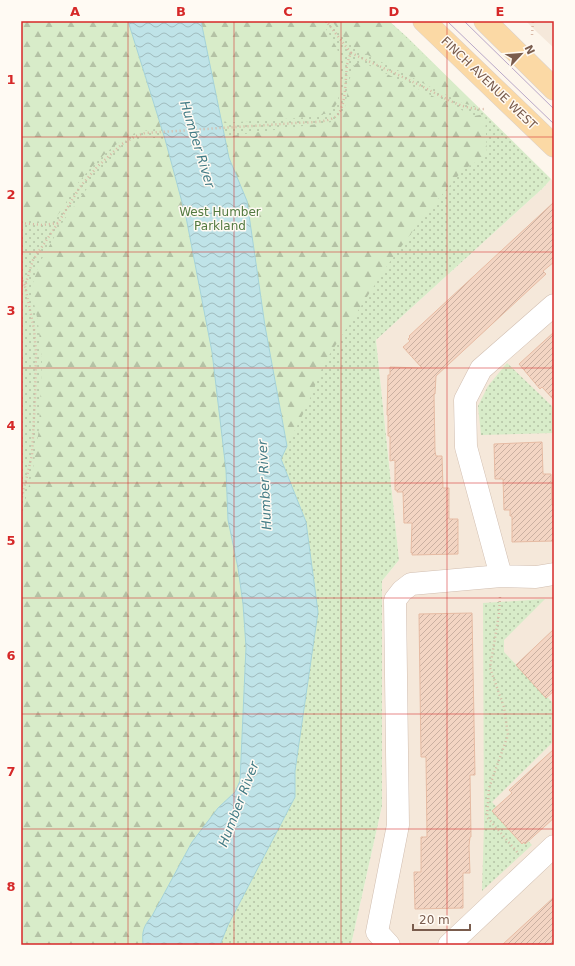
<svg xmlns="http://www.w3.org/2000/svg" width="575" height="966" viewBox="0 0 575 966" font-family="'DejaVu Sans',sans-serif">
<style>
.residential{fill:#f5e8da}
.grass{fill:url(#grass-dots)}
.forest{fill:url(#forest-firs)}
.water{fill:url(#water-waves);stroke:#a5d3da}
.building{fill:url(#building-hatch);stroke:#e6bba3}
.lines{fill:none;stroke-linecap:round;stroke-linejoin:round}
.minor-casing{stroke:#d1beb0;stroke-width:23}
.major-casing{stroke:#dad1cd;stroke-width:23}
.path{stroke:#d9b8a5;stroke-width:2.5;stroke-dasharray:1 3;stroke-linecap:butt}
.minor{stroke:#fff;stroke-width:22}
.major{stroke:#fbd9a5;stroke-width:22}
.tram{stroke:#b9a8c9;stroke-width:1}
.grid{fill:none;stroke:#d62828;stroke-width:1;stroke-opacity:0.55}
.labels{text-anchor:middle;stroke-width:3;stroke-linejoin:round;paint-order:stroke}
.street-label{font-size:12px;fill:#7a5c4d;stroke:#fffaf3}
.park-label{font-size:12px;fill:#537a41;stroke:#fffaf3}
.water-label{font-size:13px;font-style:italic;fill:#437c86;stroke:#fffaf3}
.neatline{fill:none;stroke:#d62828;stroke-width:1.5}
.grid-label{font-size:13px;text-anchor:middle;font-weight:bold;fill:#d62828}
</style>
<defs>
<pattern id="grass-dots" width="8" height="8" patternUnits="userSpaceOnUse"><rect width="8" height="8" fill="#d8ecc9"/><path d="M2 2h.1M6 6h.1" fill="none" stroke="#b4c2a5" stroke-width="1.8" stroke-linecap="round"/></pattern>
<pattern id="forest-firs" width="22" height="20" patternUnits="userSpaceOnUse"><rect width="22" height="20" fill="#d8ecc9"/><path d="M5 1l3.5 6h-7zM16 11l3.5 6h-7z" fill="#b4c2a5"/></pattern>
<pattern id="water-waves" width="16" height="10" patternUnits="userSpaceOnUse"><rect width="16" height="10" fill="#bfe3e8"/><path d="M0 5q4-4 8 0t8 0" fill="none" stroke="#a0bbbe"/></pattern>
<pattern id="building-hatch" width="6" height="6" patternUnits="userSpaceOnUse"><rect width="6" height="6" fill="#f3d5c3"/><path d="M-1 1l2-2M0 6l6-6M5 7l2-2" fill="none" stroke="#cab0a1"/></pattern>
</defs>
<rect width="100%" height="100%" fill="#fdf6ec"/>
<path class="residential" d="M526 21H554V48L538 33Z
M551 179 554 182V945H351L382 806V581L399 560 376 340 543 188Z"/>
<path class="grass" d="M21 21H389L407 37 551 179 543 188 376 340 399 560 382 581V806L351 945H21Z
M507 363 554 408V433L481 435 478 406 488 386Z
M545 599 504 640V652L554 704V741L492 802 532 845 482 891 484 825 483 603Z"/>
<path class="forest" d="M21 21H127L161 128C152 130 140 130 131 135 110 146 87 170 73 190 67 199 63 212 54 218 46 224 31 221 21 219Z
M201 21H320L326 29 337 48 341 66 338 102 330 113 299 118 221 123Z
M332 21H389L478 107 462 103 356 49 346 40Z
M357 63 366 64 474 116 485 114 487 155 463 170 428 211 389 263 324 363 307 406 287 446 265 326 247 201 229 158 224 137 332 122 342 117 345 107 352 67Z
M143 137 165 139 186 217 212 352 226 470 228 520 238 568 243 604 246 647 240 781 235 792 218 808 192 842 152 916C143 927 142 932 143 945H21V518L33 469 39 429 42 361 38 322 31 289 39 264 64 220 97 175 119 152 129 143Z"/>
<path class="water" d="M128 21H201L229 158 247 201 265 326 287 446 281 459 306 522 318 612 295 771V797L228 925 220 945H143C142 931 143 927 152 916L192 842 218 808 235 792 240 781 246 647 243 604 238 568 228 520 226 470 212 352 186 217 165 139Z"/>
<path class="building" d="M554 202V262L543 271 546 274 436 376 435 394H434L435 451 436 456H442L443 488H449V519H458V554L412 555V552L411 553 412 523H404L403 492H397V490H395V460L390 461V436H388V415H387L388 375H390V367L422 368 403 347 410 341 408 339 410 337 409 336Z
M554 332V400L542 387 540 389 519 364Z
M542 442 543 474H551L552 505H554V541L512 542V516H510V510H504L503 479H495L494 444Z
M472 613 475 775H470L471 837H470L469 846 470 873H463V908L415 909 414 872H421V837H427L426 757H421L419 614Z
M554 629V691L546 698 516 665Z
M554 749V818L525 844 524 842 522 844 492 811 512 793 509 790Z
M554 897V945H502Z"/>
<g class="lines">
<g class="minor-casing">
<path id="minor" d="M501 576 466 447 465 400 481 369 554 305
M389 945 377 932 398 825 395 600 402 591 411 584 501 576 536 577 554 574
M449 945 554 846"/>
</g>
<g class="major-casing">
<path id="major" d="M424 21 554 146
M485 21 554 89"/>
</g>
<path class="path" d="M532 35 533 21
M351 53C372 63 393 72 413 82 436 92 460 111 485 109
M21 223 42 225 58 223
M21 277 25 286
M21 501 32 455 35 399 36 353 34 329 25 286 33 260 58 223 80 187 97 167 122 144 136 136 145 133 297 123C309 122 325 123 335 117 347 109 345 78 347 65 348 61 349 57 351 53L326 21
M500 597 499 614 490 668 504 707 508 735 489 788 487 817 518 853"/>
<use href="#minor" class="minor"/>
<use href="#major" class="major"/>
<path class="tram" d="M447 21 554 124
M464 21 554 109"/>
</g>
<path class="grid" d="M128 21V945M234 21V945M341 21V945M447 21V945M21 137H554M21 252H554M21 368H554M21 483H554M21 598H554M21 714H554M21 829H554"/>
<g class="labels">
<g class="street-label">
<text transform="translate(489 83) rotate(44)" y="4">FINCH AVENUE WEST</text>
</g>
<g class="park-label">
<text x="220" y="216">West Humber<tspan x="220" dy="14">Parkland</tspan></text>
</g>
<g class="water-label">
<text transform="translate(198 144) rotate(73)" y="5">Humber River</text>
<text transform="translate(264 485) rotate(-93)" y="5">Humber River</text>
<text transform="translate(238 804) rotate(-69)" y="5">Humber River</text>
</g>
</g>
<rect width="575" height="966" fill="none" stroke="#fffaf3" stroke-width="44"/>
<g transform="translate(521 54) rotate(64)" stroke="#fffaf3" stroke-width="3" paint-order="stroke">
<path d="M0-3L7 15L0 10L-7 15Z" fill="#7a5c4d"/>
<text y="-6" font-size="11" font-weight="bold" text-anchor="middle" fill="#7a5c4d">N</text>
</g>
<path d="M413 924v6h57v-6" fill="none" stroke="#7a5c4d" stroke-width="2"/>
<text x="419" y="924" font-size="12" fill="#7a5c4d" stroke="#fffaf3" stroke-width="3" paint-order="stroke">20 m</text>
<rect x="22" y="22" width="531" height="922" class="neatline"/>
<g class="grid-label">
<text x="75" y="16">A</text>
<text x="181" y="16">B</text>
<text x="288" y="16">C</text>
<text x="394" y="16">D</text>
<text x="500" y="16">E</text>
<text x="11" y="84">1</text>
<text x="11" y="199">2</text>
<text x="11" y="315">3</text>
<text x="11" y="430">4</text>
<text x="11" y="545">5</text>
<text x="11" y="660">6</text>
<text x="11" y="776">7</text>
<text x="11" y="891">8</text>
</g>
</svg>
